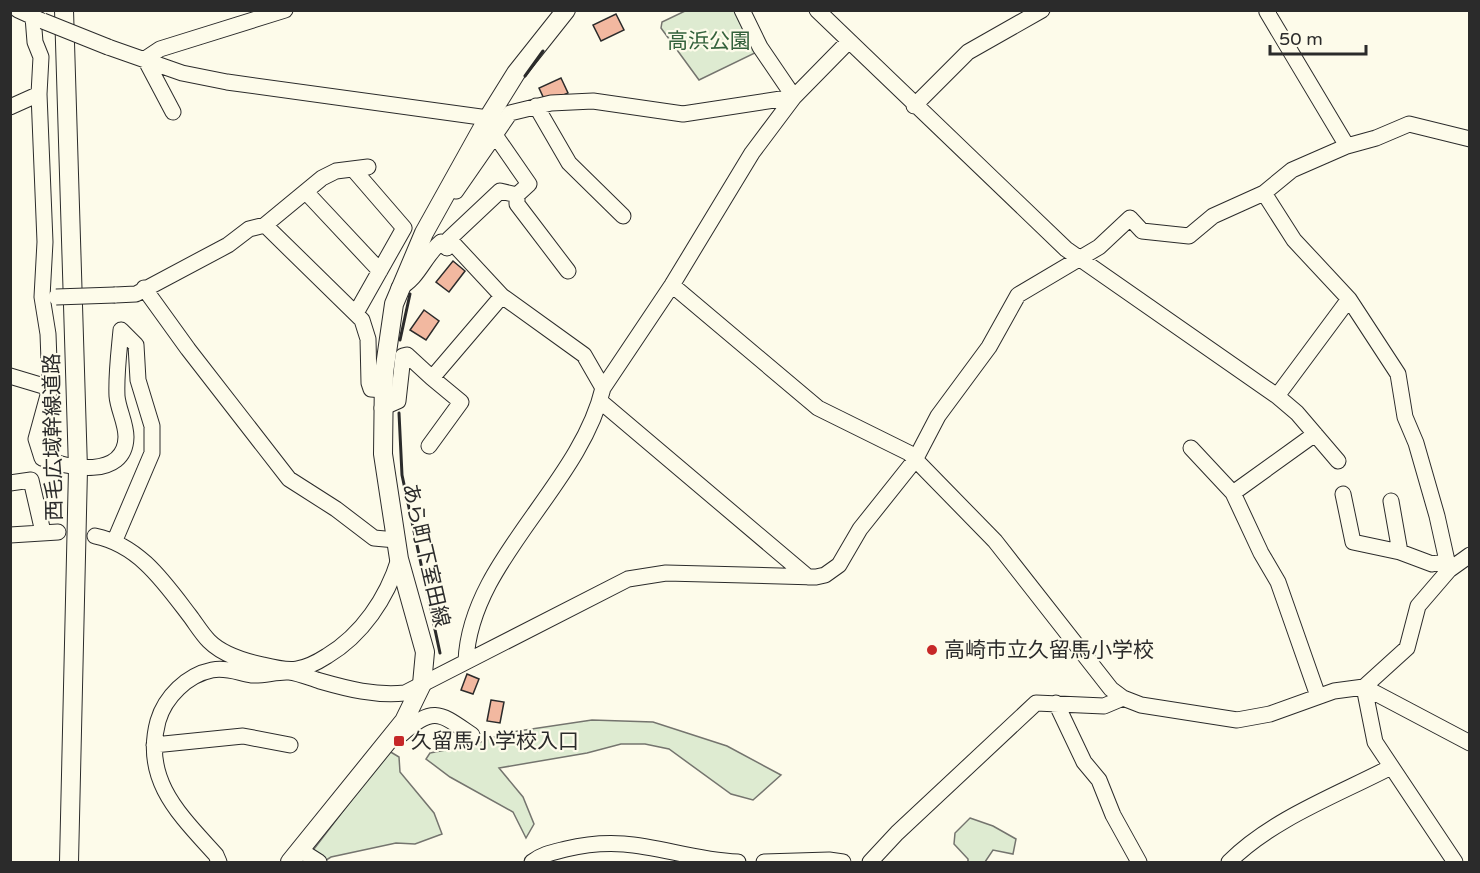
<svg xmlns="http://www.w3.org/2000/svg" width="1480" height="873" viewBox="0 0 1480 873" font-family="'Varela Round','Noto Sans JP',sans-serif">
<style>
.green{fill:#deebd1;stroke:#74746e;stroke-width:1.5}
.building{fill:#f2b8a0;stroke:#2b2b2b;stroke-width:1.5}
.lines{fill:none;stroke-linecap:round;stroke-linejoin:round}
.minor-casing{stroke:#2b2b2b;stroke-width:17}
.major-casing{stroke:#2b2b2b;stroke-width:20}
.minor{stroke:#fdfbea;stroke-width:15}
.major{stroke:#fdfbea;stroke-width:18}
.minor-bridge-casing{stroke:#2b2b2b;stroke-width:17;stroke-linecap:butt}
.minor-bridge{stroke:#fdfbea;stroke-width:15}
.wall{stroke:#2b2b2b;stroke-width:3}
.poi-dot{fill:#c62828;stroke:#fdfbea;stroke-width:2}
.labels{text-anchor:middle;stroke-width:4.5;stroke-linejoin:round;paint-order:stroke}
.park-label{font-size:21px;fill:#34623c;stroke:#fdfbea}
.street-label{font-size:21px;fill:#2b2b2b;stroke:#fdfbea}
.poi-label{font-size:21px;fill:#2b2b2b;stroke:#fdfbea;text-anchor:start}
</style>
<rect width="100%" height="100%" fill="#fdfbea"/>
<path class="green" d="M685 11H739L759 51 699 80 661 28 662 22Z
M592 720 653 722 727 746 781 775 753 800 731 794 669 749 645 744H621L587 753 499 768 523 797 534 824 526 838 513 812 450 777 426 759 430 753 476 744 505 733Z
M389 751 399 757 400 772 434 813 442 834 415 844 396 843 331 857 323 862H304Z
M970 818 993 826 1016 839 1013 854 993 850 985 862H968V859L954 844 955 833Z"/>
<path class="building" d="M616 14 624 30 601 41 593 25Z
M561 78 568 93 546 103 539 88Z
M453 261 465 271 449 292 436 282Z
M424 310 439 321 426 340 410 330Z
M467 674 479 679 473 694 461 690Z
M491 700 504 702 500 723 487 721Z"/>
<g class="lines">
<g class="minor-casing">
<path id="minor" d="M18 10 40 20
M817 10 1066 249 1277 396 1297 413 1338 461
M33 17 35 42 41 57 39 94
M108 47 182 73 227 82 488 118
M536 106 569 163 623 216
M914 106 968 52 1042 10
M10 107 39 94 45 242 42 297 48 334 50 388 36 439 42 458C67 468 125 480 126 437 126 423 118 409 117 396 116 374 119 352 121 330
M173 112 145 59 160 49 285 10
M495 135 529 184 517 195 500 191 449 239 502 296 584 355 603 388
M1347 146 1376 138 1409 124 1470 139
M353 169 404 228 356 313
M448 189 456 191 510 113 551 103 593 101 683 114 794 97 760 47 742 10
M306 192 380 271
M1264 193 1294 240 1349 299 1398 374 1405 417 1416 443 1437 516 1449 570
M517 195V204L568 271
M265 225 322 178 336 171 368 167
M672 285 818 408 909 453 995 541 1111 689 1123 698 1141 705 1237 720 1270 714 1334 691 1364 687 1470 743
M144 288 188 349 289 479 336 509 374 538 396 540
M399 288C419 278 424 256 441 242L447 248
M115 295 136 294 228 245 249 229 265 225 362 320 368 339 369 383 371 389 383 390
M10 376 50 388
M1277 396 1349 299
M600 401 808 577
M382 408 398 401 403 356 407 355 432 378 502 296
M429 446 461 402 432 378
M1191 448 1233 493 1261 553 1278 582 1318 696
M10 483 31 480 43 532
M1233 493 1315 434
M1343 494 1353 542 1400 552
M1391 501 1400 552 1432 564 1447 561
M10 535 58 532
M95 536C139 545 164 582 190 616 196 624 202 634 209 641 223 655 244 661 263 665 291 672 302 672 327 656 362 635 387 598 399 559
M115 540 152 453V426L138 380 136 345 121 330
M466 661C470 561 580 486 603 388L672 285 752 153 794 97 848 42
M1056 703 1084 762 1099 780 1113 815 1139 862
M395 732 402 734C434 705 441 714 472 735
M154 745 243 736 290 745
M300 850 319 862
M219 862 216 855C180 815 142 780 158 721 165 697 187 675 212 670 226 667 239 673 252 675 264 676 277 671 289 672 299 673 310 678 320 681 348 689 375 696 405 693L628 579 666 573 816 577 825 575 839 565 860 529 915 460 938 416 989 347 1018 295 1099 247 1130 218 1142 231 1189 236 1213 216 1264 193 1292 170 1347 146 1267 12 1269 10
M532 862C542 854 554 852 566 849 635 832 673 859 738 862
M764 862 829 860 843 862
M870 862 897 833 1036 703 1104 706 1123 698
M1229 862C1272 819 1337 795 1391 767
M1455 862 1375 742 1364 687 1407 648 1418 606 1449 570 1470 555"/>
</g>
<g class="major-casing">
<path id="major" d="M64 10 78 469 69 862
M290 862 404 721 422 684 425 652 399 559 383 454 384 373 394 304 424 233 488 118 516 73 566 10"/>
</g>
<use href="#minor" class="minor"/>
<use href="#major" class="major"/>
<g class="minor-bridge-casing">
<path id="minor-bridge" d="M43 21 108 47
M56 297 115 295"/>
</g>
<use href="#minor-bridge" class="minor-bridge"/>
<path class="wall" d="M525 76 543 51
M400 340 410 294
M399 413 402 475 440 653"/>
</g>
<g class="poi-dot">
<circle cx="932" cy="650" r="6"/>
<rect x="393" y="735" width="12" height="12" rx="3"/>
</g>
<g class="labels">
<g class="park-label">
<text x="709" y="48">高浜公園</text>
</g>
<g class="street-label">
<text transform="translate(53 437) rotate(-91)" y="7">西毛広域幹線道路</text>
<text transform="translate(426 555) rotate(77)" y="7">あら町下室田線</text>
</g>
<g class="poi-label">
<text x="944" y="657">高崎市立久留馬小学校</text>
<text x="411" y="748">久留馬小学校入口</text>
</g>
</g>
<rect width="1480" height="873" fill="none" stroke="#2b2b2b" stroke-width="24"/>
<path d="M1270 45v9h96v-9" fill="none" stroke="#2b2b2b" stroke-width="3"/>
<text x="1279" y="45" font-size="18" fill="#2b2b2b" stroke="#fdfbea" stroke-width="4.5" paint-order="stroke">50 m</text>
</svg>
